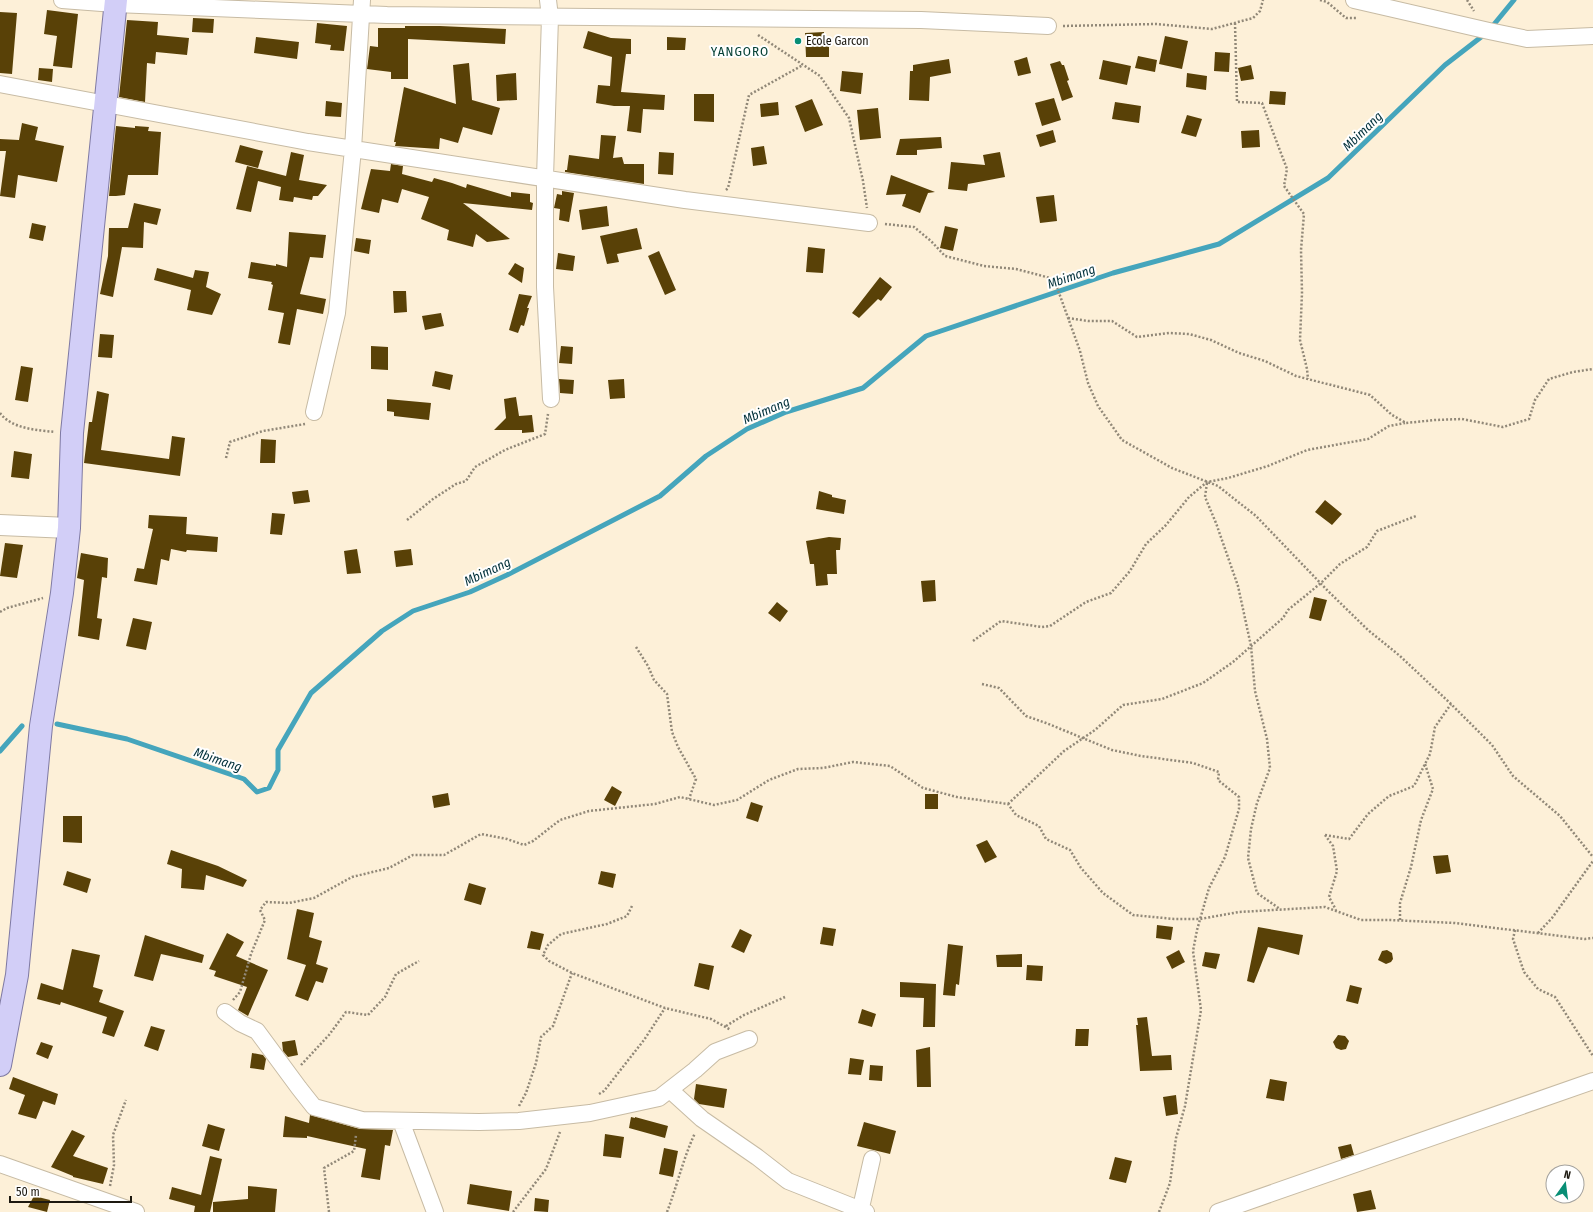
<svg xmlns="http://www.w3.org/2000/svg" width="1593" height="1212" viewBox="0 0 1593 1212" font-family="'Fira Sans Condensed',sans-serif">
<style>
.lines{fill:none;stroke-linecap:round;stroke-linejoin:round}
.stream{stroke:#45a5bc;stroke-width:5}
.building{fill:#594107}
.minor-casing{stroke:#c7bba4;stroke-width:18}
.tertiary-casing{stroke:#c7bba4;stroke-width:22}
.primary-casing{stroke:#7f7aa3;stroke-width:24}
.path{stroke:#918878;stroke-width:2.5;stroke-dasharray:2 2;stroke-linecap:butt}
.minor{stroke:#fff;stroke-width:16}
.tertiary{stroke:#fff;stroke-width:20}
.primary{stroke:#d2cef7;stroke-width:22}
.poi-dot{fill:#088e75;stroke:#fff;stroke-width:1.5}
.labels{text-anchor:middle;stroke-width:4;stroke-linejoin:round;paint-order:stroke}
.poi-label{font-size:12px;fill:#1d1910;stroke:#fff;text-anchor:start}
.neighbourhood-label{font-size:13px;letter-spacing:1px;fill:#054034;stroke:#fff}
.water-label{font-size:13px;font-style:italic;fill:#002f39;stroke:#fff}
</style>
<rect width="100%" height="100%" fill="#fdf0d8"/>
<g class="lines">
<path class="stream" d="M1491 28 1514 0
M57 724 127 739 244 779 257 792 269 788 278 770V750L311 693 382 631 413 611 470 592 507 575 660 496 706 456 747 429 786 412 863 388 926 336 1113 273 1219 244 1328 178 1445 65 1485 34
M0 751 22 726"/>
</g>
<path class="building" d="M47 10 78 14 72 68 53 66 57 36 44 34Z
M0 12 17 13 12 74 0 73Z
M193 18 214 19 213 33 192 32Z
M127 20 158 22 157 35 189 38 187 55 156 52 155 64 147 63 145 102 119 97Z
M317 23 347 26 344 51 330 50 331 45 315 43Z
M405 26H440L506 29 505 44 408 39V79H391V72L367 69 370 46 378 47V28H405Z
M588 31 611 38 631 39V54H626L621 92 665 95 664 110 643 109 641 133 627 131 630 106H614L596 103 598 85 610 86 612 57 583 48Z
M824 32V39H829V57H806L805 33Z
M1165 36 1188 41 1182 69 1159 64Z
M256 37 299 42 297 59 254 53Z
M667 37 686 38 685 50H667Z
M1215 52 1230 53 1229 72 1214 71Z
M1138 56 1157 60 1155 72 1135 68Z
M1027 57 1031 73 1018 76 1014 61Z
M949 59 951 73 930 77 929 101 909 100 910 71H913V65Z
M1103 60 1131 66 1127 85 1099 79Z
M1060 61 1062 65H1064L1069 80 1067 81 1073 97 1062 101 1050 64Z
M469 63 472 100 500 108 492 135 463 127 458 143 440 138 439 149 395 146 396 142H394L404 87 456 104 453 65Z
M1251 65 1254 79 1241 81 1238 68Z
M39 68 53 69 52 82 38 80Z
M842 71 863 73 861 94 840 91Z
M516 73 517 100 497 101 496 75Z
M1187 73 1207 76 1206 90 1186 87Z
M1270 91 1286 92 1285 105 1269 104Z
M694 94H714V122L694 121Z
M1054 98 1061 120 1042 126 1035 103Z
M812 99 823 125 805 132 795 106Z
M326 101 342 103 341 117 325 116Z
M778 102 779 115 761 117 760 104Z
M1115 102 1141 106 1139 123 1112 119Z
M878 108 881 138 860 140 857 110Z
M1187 115 1202 119 1196 137 1181 133Z
M22 123 38 127 35 140 64 146 57 182 18 175 15 198 0 196 6 151H0V139L19 140Z
M116 126 135 128V126L149 127 148 131 161 132 158 175H128L125 195 116 196H109Z
M1053 130 1056 142 1040 147 1036 135Z
M1259 130 1260 147 1242 148 1241 131Z
M601 135 616 136 613 158 622 157 624 164H644V184L565 172V170H567L569 155 599 159Z
M941 137 942 148 917 150V155H896L900 139Z
M240 145 263 151 258 168 235 162Z
M764 146 767 164 753 166 751 148Z
M291 152 304 155 299 180 327 185 318 196H313L312 200 294 197 293 202 279 200 281 187 258 181 251 212 236 209 247 166 286 176Z
M659 152 674 153 673 175 658 174Z
M1000 152 1005 177 968 184 967 191 948 189 951 162 985 165 983 155Z
M391 164 403 166 402 174 432 182 434 178 452 183 466 188 467 184 511 197V192L530 194V202L533 203 532 210 463 203 510 239 487 242 476 234 473 247 447 240 449 230 421 219 429 197 402 189 398 203 382 199 379 213 361 209 371 169 390 171Z
M891 175 935 192 928 193 920 213 902 206 906 194 886 195Z
M562 191 574 193 569 222 559 220 560 209 554 208 557 194 562 195Z
M1054 195 1057 221 1040 223 1036 197Z
M134 203 161 209 157 225 144 222 143 248 122 247 113 297 100 294 108 256 109 228H128Z
M607 206 609 226 582 230 579 210Z
M32 223 46 226 43 241 29 238Z
M945 226 958 229 953 251 940 248Z
M637 228 642 249 617 254 619 262 607 264 600 236Z
M289 232 326 235 323 258 310 257 300 294 326 299 323 314 297 309 290 345 278 343 284 313 268 310 273 285 271 284 272 282 248 278 251 262 276 266V264L287 267Z
M356 238 371 240 369 254 354 251Z
M808 247 825 249 823 273 806 272Z
M659 251 676 290 665 295 648 256Z
M558 253 575 256 573 271 556 269Z
M515 263 524 268 522 283 508 274Z
M157 268 193 278 195 270 209 272 206 287 221 294 212 315 187 310 191 290 154 280Z
M880 277 892 287 881 301 878 299 859 318 852 313Z
M393 291H406L407 312 394 313Z
M519 294 532 296 527 308H529L524 326 521 325 518 333 509 330Z
M441 313 444 326 425 330 422 316Z
M100 334 114 335 112 358 98 357Z
M371 346 388 347V370L371 369Z
M561 346 573 347 572 364 559 363Z
M21 366 33 368 28 402 15 400Z
M435 371 453 375 450 390 432 386Z
M559 379 574 380 573 394 560 393Z
M624 379 625 398 610 399 608 380Z
M97 391 109 394 101 450 169 459 172 436 185 438 180 476 84 463 89 422H92Z
M516 397 519 416 532 415 534 432 522 433V430H494L506 418 504 399Z
M387 399 431 403 429 420 394 416V412L387 411Z
M261 439 276 440 275 463H260Z
M14 451 32 454 29 479 11 477Z
M308 490 310 502 294 504 292 492Z
M819 491 832 495V497L846 500 844 514 816 509Z
M1325 500 1342 514 1332 525 1315 512Z
M272 513 285 514 282 535 270 534Z
M149 515 187 517 186 534 218 537 217 552 187 550 186 552 171 549 169 561 161 559 157 585 134 581 137 568 144 569 153 529 148 528Z
M829 537 841 538 840 550H836L837 574H827L828 585 816 586 814 564H810L806 541Z
M5 543 23 545 17 578 0 576Z
M357 549 361 573 347 574 344 551Z
M411 549 413 565 396 567 394 551Z
M81 553 108 558 107 578 102 577 97 618 102 619 99 640 78 636 84 580 77 578Z
M935 580 936 601 923 602 921 581Z
M1314 597 1327 600 1321 621 1309 618Z
M777 602 788 611 780 622 768 613Z
M133 618 152 622 146 650 126 646Z
M612 786 622 792 615 806 604 800Z
M448 793 450 805 434 808 432 796Z
M925 794H938V809H925Z
M751 802 763 806 758 822 746 818Z
M63 816H82V843L63 842Z
M987 840 997 857 985 863 976 845Z
M171 850 218 866 247 880 243 887 206 875 204 890 181 888 182 869 167 864Z
M1448 855 1451 872 1436 874 1433 856Z
M67 871 91 879 87 893 63 885Z
M601 871 616 874 613 888 598 884Z
M469 883 486 888 481 905 464 900Z
M297 909 314 913 309 937 322 941 316 964 328 968 323 983 316 981 308 1001 295 996 306 965 287 959Z
M1157 925 1173 927 1171 940 1156 938Z
M823 927 836 929 833 946 820 944Z
M1258 927 1303 935 1299 955 1268 947 1254 983 1247 981Z
M740 929 752 935 744 953 731 947Z
M531 931 544 934 540 950 527 948Z
M227 933 244 942 236 956 268 970 248 1016 238 1010 247 987 214 976 216 971 209 969Z
M145 935 204 955 202 963 161 954 153 981 134 976Z
M948 944 963 946 959 985 956 984 955 996 943 995Z
M72 949 100 955 93 987 103 990 99 1002 124 1011 114 1037 102 1033 107 1017 61 1002 60 1005 37 999 41 983 63 990Z
M1179 950 1185 962 1172 969 1166 957Z
M1387 950 1392 953 1393 959 1391 962 1386 964 1378 960 1382 951Z
M1205 952 1220 954 1216 969 1202 966Z
M1022 954V967H997L996 955Z
M699 963 714 966 709 990 694 986Z
M1027 965 1043 966 1042 981 1026 980Z
M900 982 936 984 935 1027H923L924 998 900 997Z
M1350 985 1362 988 1358 1004 1346 1001Z
M862 1009 876 1014 872 1027 858 1023Z
M1147 1017 1152 1056 1171 1055 1172 1070 1140 1071 1136 1025H1138L1137 1018Z
M151 1026 165 1030 158 1051 144 1046Z
M1076 1029H1089L1088 1046H1075Z
M1338 1035 1345 1036 1349 1041 1346 1049 1341 1050 1336 1048 1333 1042Z
M295 1040 298 1055 288 1057 283 1051 282 1042Z
M41 1042 53 1046 48 1059 36 1054Z
M930 1047 931 1087H917L916 1050Z
M252 1053 263 1055 266 1059 264 1070 250 1068Z
M850 1058 864 1060 861 1075 848 1074Z
M870 1065 883 1066 882 1081 869 1080Z
M13 1077 58 1094 55 1105 43 1101 36 1119 18 1114 25 1095 9 1089Z
M1270 1079 1287 1082 1284 1101 1266 1098Z
M696 1084 727 1089 724 1108 699 1104 694 1099Z
M1176 1095 1178 1114 1166 1116 1163 1097Z
M310 1115 360 1129 393 1130 390 1146 385 1145 380 1180 361 1177 366 1149 307 1136V1138L283 1137 285 1116 309 1123Z
M631 1117 635 1118V1117L668 1126 665 1138 629 1128Z
M864 1122 896 1131 890 1154 857 1146Z
M208 1124 225 1129 219 1151 202 1146Z
M72 1130 85 1136 73 1156 108 1168 103 1184 73 1177V1176L51 1167Z
M605 1134 624 1137 621 1158 603 1156Z
M1351 1144 1354 1155 1341 1159 1338 1147Z
M664 1148 678 1151 673 1177 659 1174Z
M210 1156 222 1159 210 1212H194L195 1206 169 1199 172 1187 201 1195Z
M1115 1157 1132 1161 1126 1183 1109 1179Z
M470 1184 512 1191 509 1211 467 1204Z
M248 1186 277 1189 275 1212H213V1202L248 1199Z
M1371 1190 1376 1209 1357 1212 1353 1194Z
M34 1196 50 1200 47 1212 28 1207Z
M535 1198 549 1200 548 1212 534 1211Z"/>
<g class="lines">
<g class="minor-casing">
<path id="minor" d="M62 0 115 4 387 15 921 20 1048 26
M548 0 550 17 545 178V287L551 399
M1354 0 1489 31 1527 39 1593 36
M0 84 308 142 685 200 869 223
M314 412 337 313 353 149 362 0
M225 1012 240 1023 257 1031 299 1088 314 1107 362 1120 479 1122 519 1121 590 1113 659 1098 695 1070 715 1052 749 1039
M670 1090 702 1119 757 1157 788 1181 866 1212
M401 1121 435 1212
M0 1164 136 1212
M860 1212 872 1159
M1218 1212 1593 1081"/>
</g>
<g class="tertiary-casing">
<path id="tertiary" d="M0 525 69 528"/>
</g>
<g class="primary-casing">
<path id="primary" d="M0 1065 17 975 41 726 62 593 69 528 72 433 116 0"/>
</g>
<path class="path" d="M1320 0 1327 2 1346 18H1357
M1467 0 1474 11
M1235 23 1237 102 1262 103 1287 169 1284 186 1304 214 1301 250 1302 293 1300 340 1307 369 1308 379
M1063 26 1156 24 1212 29 1253 18 1260 11 1263 0
M758 35 820 76 849 118 863 181 867 208
M726 190 728 188 749 95 803 65
M885 224 914 227 931 241 945 256 984 266 1016 269 1054 279 1080 351 1088 383 1098 406 1122 440 1172 468 1218 486 1256 516 1328 591 1368 630 1400 656 1451 704 1492 745 1513 776 1560 816 1593 857
M1068 318 1088 321H1112L1137 337 1169 333 1189 334 1211 340 1239 353 1265 361 1296 376 1370 395 1392 415 1406 423 1435 420 1462 419 1503 427 1529 419 1535 400 1549 379 1573 372 1593 369
M0 413C12 429 37 430 55 432
M226 458 230 442 263 431 305 424
M1207 483 1205 497 1216 523 1238 586 1251 646 1255 691 1267 739 1270 768 1257 803 1251 829 1248 858 1257 893 1280 909
M407 520 433 499 456 484 466 481 475 467 505 450 545 434 548 414
M0 612 7 608 43 598
M973 641 1001 621 1042 627 1050 626 1086 602 1111 593 1130 571 1146 544 1166 525 1189 497 1207 482 1228 478 1268 466 1307 450 1368 439 1389 426 1405 423
M636 647 648 666 654 680 667 694 672 732 678 747 696 779 689 799
M982 684 999 688 1026 716 1046 723 1112 750 1141 756 1193 763 1219 772 1218 780 1239 797V809L1225 857 1209 888 1197 930 1193 951 1201 1010 1185 1106 1176 1138 1170 1183 1159 1212
M1008 804 1064 751 1095 730 1123 705 1162 699 1203 683 1233 662 1283 618 1288 610 1321 583 1340 564 1367 547 1377 531 1416 516
M1325 835 1349 839 1368 814 1389 796 1414 786 1430 754 1435 727 1451 704
M1325 835 1333 846 1337 871 1329 897 1336 910
M632 906 627 916 607 924 561 934 548 945 543 955 549 961 572 973 665 1008 711 1019 731 1030
M1400 920V903L1411 867 1421 820 1433 789 1425 764
M1515 930 1513 939 1524 972 1538 989 1555 997 1593 1056
M1538 933 1552 918 1593 861
M233 1000 240 992 251 954 265 920 260 910 266 902 289 903 314 898 352 877 389 868 413 855H444L481 834 507 839 524 845 533 841 560 820 589 811 655 804 680 797 714 805 737 800 769 780 798 769 823 768 853 762 890 766 923 788 957 797 1008 804 1016 815 1039 826 1046 839 1070 850 1081 868 1103 893 1133 915 1174 919H1200L1239 912 1325 907 1361 920H1390L1455 923 1585 939 1593 938
M726 1026 744 1015 785 997
M301 1065 329 1035 346 1012 368 1015 385 997 396 974 419 961
M599 1094 604 1091 644 1040 665 1008
M519 1106 526 1093 536 1063 541 1037 553 1026 572 973
M110 1186 114 1165 113 1135 126 1100
M329 1212 324 1168 354 1151 356 1135
M513 1212 546 1169 560 1132
M667 1212C677 1186 683 1159 695 1133"/>
<use href="#minor" class="minor"/>
<use href="#tertiary" class="tertiary"/>
<use href="#primary" class="primary"/>
</g>
<circle class="poi-dot" cx="798" cy="41" r="4"/>
<g class="labels">
<g class="poi-label">
<text x="806" y="45">Ecole Garcon</text>
</g>
<g class="neighbourhood-label">
<text x="740" y="56">YANGORO</text>
</g>
<g class="water-label">
<text transform="translate(1362 131) rotate(-44)" y="5">Mbimang</text>
<text transform="translate(1071 276) rotate(-19)" y="5">Mbimang</text>
<text transform="translate(766 410) rotate(-23)" y="5">Mbimang</text>
<text transform="translate(487 571) rotate(-25)" y="5">Mbimang</text>
<text transform="translate(218 759) rotate(19)" y="5">Mbimang</text>
</g>
</g>
<g transform="translate(1565 1184) rotate(14)"><circle r="19" fill="#ffffff" stroke="#a5a39f"/>
<path d="M0-3L7 15L0 10L-7 15Z" fill="#088e75"/>
<text y="-6" font-size="11" font-weight="bold" text-anchor="middle" fill="#1d1910">N</text>
</g>
<path d="M10 1196v6h121v-6" fill="none" stroke="#1d1910" stroke-width="2"/>
<text x="16" y="1196" font-size="12" fill="#1d1910" stroke="#ffffff" stroke-width="3" paint-order="stroke">50 m</text>
</svg>
